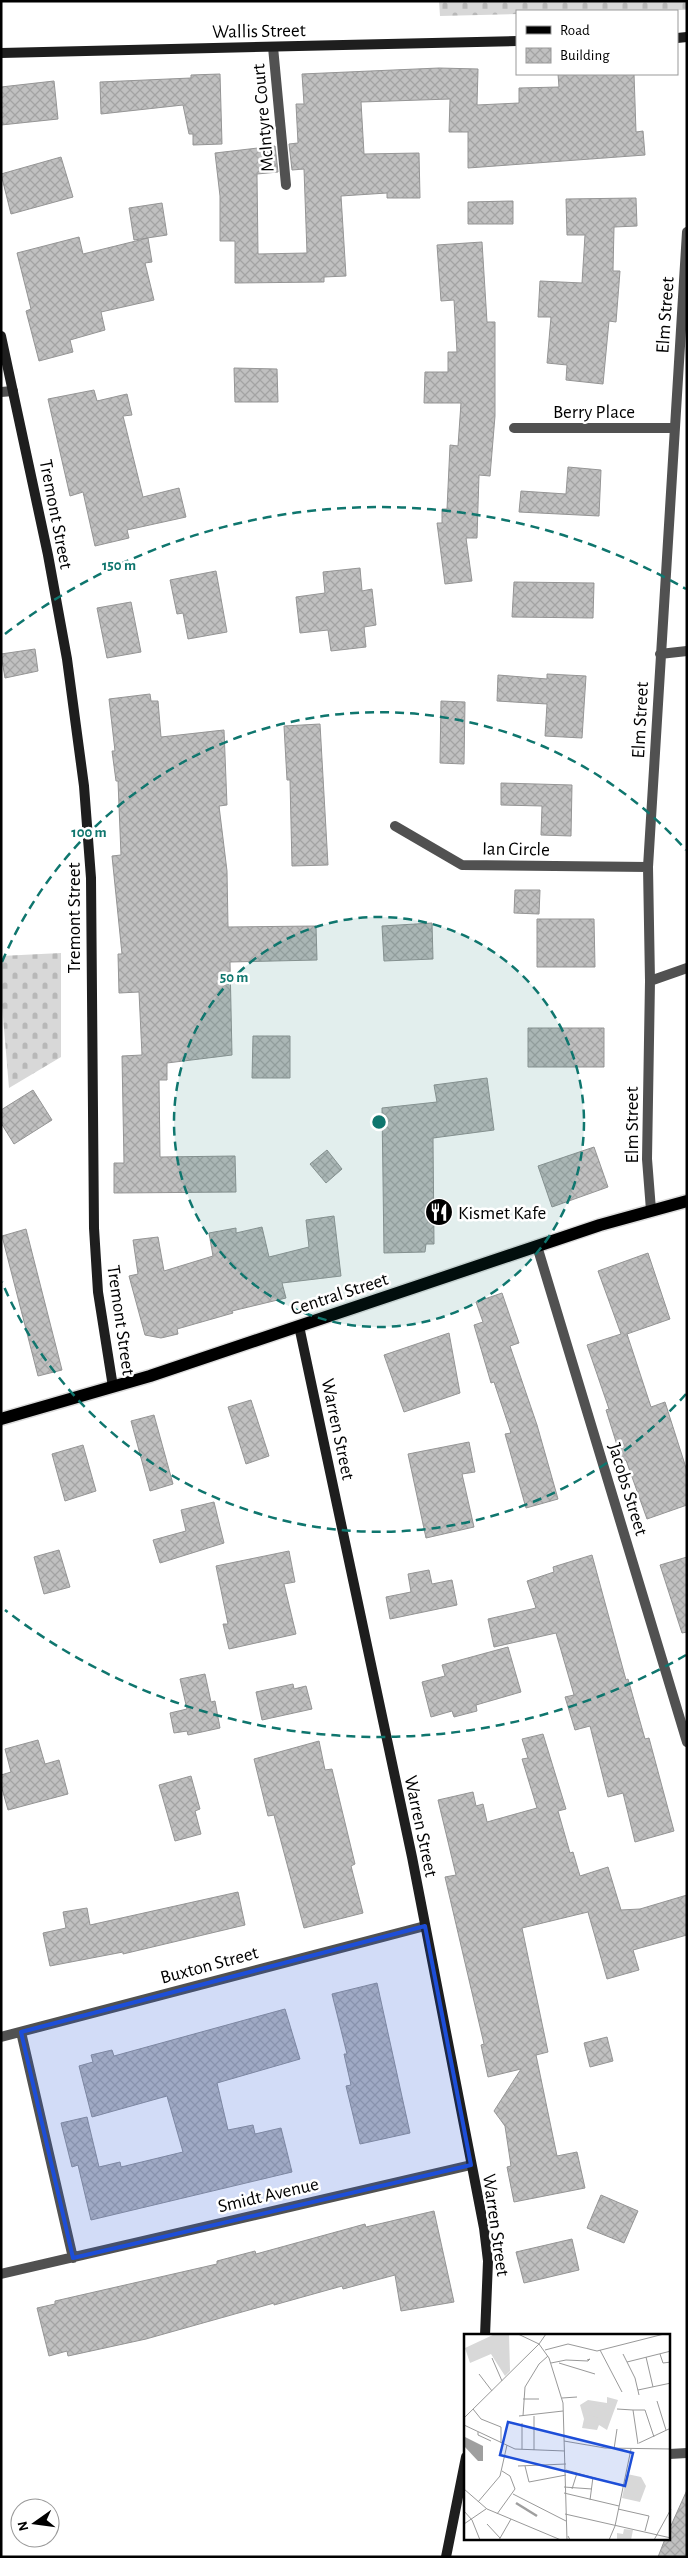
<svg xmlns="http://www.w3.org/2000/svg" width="688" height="2558" viewBox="0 0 688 2558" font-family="'Alegreya Sans',sans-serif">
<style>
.cemetery{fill:url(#cemetery-stones)}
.building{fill:url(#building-cross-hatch);stroke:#959595}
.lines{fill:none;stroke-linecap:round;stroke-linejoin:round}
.primary-casing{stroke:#dbdbdb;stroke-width:15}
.street{stroke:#515151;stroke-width:10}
.secondary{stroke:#1e1e1e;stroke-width:10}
.primary{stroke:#000;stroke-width:12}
.marked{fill:#1d4ed8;fill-opacity:0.2;stroke:#1d4ed8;stroke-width:4;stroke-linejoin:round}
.ring{fill:none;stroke:#0f766e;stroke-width:2.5;stroke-dasharray:9 6}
.labels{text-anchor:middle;stroke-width:5;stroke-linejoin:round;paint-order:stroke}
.street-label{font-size:19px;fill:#000;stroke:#fff}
.poi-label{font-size:19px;fill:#000;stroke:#fff;text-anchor:start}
.inset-river{fill:none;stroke:#9f9f9f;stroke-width:2.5}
.inset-road{fill:none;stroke:#999;stroke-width:1}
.view{fill:#1d4ed8;fill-opacity:0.15;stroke:#1d4ed8;stroke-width:2.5}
.inset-edge{fill:none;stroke:#000;stroke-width:2.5}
.centre{fill:#0f766e;stroke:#fff;stroke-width:2.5}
.ring-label{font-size:15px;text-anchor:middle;font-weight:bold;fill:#0f766e;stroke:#fff;stroke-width:5;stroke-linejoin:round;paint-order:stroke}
</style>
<defs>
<pattern id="cemetery-stones" width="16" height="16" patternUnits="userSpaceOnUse" patternTransform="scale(1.25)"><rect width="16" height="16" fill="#d8d8d8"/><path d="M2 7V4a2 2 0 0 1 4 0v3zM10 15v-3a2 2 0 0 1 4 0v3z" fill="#b8b8b8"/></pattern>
<pattern id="building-cross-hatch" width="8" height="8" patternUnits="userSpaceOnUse" patternTransform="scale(1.25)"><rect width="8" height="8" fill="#c0c0c0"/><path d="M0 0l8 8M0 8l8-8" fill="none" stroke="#a3a3a3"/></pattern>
</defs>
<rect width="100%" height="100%" fill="#fff"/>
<path class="cemetery" d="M439 1H687V10L517 11V14L440 16Z
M61 953V1057L9 1088 1 993V956Z"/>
<path class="building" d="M439 68 478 69 477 105 519 103V88L559 87 558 74H634L636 132 643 131 645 155 468 168V132H449L450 99 361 102 364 154 419 153 420 198H387V193L341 196 346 276 324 277V282L235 283V241H220V196L215 153 275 146 278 172 257 174 258 254 307 253 304 169 292 170 289 144 298 143 296 104H304L302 74Z
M220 74 222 144 193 145V134H189L183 105 101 114 100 82 191 78V75Z
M54 81 58 119 1 125V87Z
M61 157 73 197 11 214 1 174Z
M636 198 637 226 614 227 613 271H620L616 322 609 321 603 384 566 380 567 365 547 363 551 317H538L540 281 582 283 585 235H567L566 199Z
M513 201V224H468V202Z
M162 203 167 235 134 240 129 208Z
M79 237 83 254 148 238 152 262 145 263 154 300 101 312 105 330 70 340 73 352 39 361 26 311 31 309 17 253Z
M482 242 487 322H495V416L490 476 479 475 477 538H466L472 581 445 584 437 523H442V509H447L450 445 458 446 461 403H424L425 372H448V352H457L454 300 441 301 437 245Z
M234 368 277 369 278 402H235Z
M94 390 97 401 127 394 132 415 123 416 143 497 179 488 186 517 127 530 129 538 95 546 83 492 70 496 48 399Z
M568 467 601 470 599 516 519 512 521 491 566 494Z
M360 568 362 591 372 589 376 625 364 627 366 647 331 651 328 630 300 633 296 597 325 593 323 572Z
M216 571 227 632 188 639 183 613 177 614 170 580Z
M514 582 594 583 593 618 512 617Z
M131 602 141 652 107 658 97 608Z
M35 649 38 671 5 678 1 654Z
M547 674 586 676 582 738 545 736 547 704 497 701 498 675 547 679Z
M150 694 151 701H158L161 737 224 730 227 805 219 806 227 871 228 927 316 926 317 960 230 962 232 1055 167 1063V1080H159L160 1157 235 1156 236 1192 114 1193V1163H124L122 1056 142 1055 139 992 119 993 118 954H122L112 856 121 855 118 781H116L112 751H115L109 699Z
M441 701 465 702 464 764 440 763Z
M320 724 328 865 292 866 290 780H287L284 726Z
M501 783 572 785 571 836 541 835 542 806 501 805Z
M515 890H540L539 914 514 913Z
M537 919H594L595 967H537Z
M432 923 433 959 384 961 382 926Z
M528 1028H604V1067H528Z
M253 1036H290V1078H252Z
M487 1078 494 1130 433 1138 434 1244H426L425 1252 384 1253 382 1108 437 1102 434 1085Z
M33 1090 52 1120 14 1144 1 1123V1110Z
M594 1147 608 1187 552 1207 538 1166Z
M327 1150 342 1169 326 1183 310 1164Z
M334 1216 341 1276 282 1283 286 1298 232 1311 233 1313 177 1329 178 1334 161 1338 145 1335 129 1276 138 1274 133 1240 158 1237 164 1271 213 1256 209 1233 236 1228V1233L262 1227 269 1257 309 1247 306 1220Z
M26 1229 62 1370 38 1376 2 1236Z
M648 1253 670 1319 627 1334 651 1407 665 1402 687 1471V1505L647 1519 626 1460 622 1461 606 1410 609 1409 587 1345 621 1334 598 1271Z
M502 1293 519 1343 510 1346 537 1425 558 1499 526 1508 505 1434 511 1433 494 1382 491 1383 474 1325 483 1322 476 1302Z
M449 1333 460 1393 404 1412 384 1355Z
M251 1400 269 1456 246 1464 228 1407Z
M154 1415 173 1484 150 1491 131 1421Z
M469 1442 475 1472 462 1474 474 1527 426 1538 408 1454Z
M83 1445 96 1491 65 1501 52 1454Z
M214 1502 224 1543 160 1563 153 1540 186 1531 181 1510Z
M59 1550 70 1587 44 1594 34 1557Z
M289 1551 295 1582 284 1584 296 1634 229 1649 223 1624H228L216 1566Z
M592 1555 626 1680 628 1679 645 1739 649 1738 674 1831 635 1842 623 1793 608 1797 590 1726 575 1730 565 1697 574 1695 556 1633 494 1647 488 1619 536 1608 527 1581 554 1572 553 1567Z
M687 1557V1632L682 1633 660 1565Z
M429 1570 432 1584 452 1580 457 1605 390 1619 386 1597 411 1592 408 1574Z
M508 1647 521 1692 476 1705 477 1711 454 1717 452 1711 431 1717 422 1682 445 1676 442 1665Z
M205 1674 211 1702 215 1701 220 1728 188 1735 187 1731 174 1733 170 1713 187 1709 180 1679Z
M293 1684 294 1689 306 1686 312 1709 262 1720 256 1692Z
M543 1734 566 1809 558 1811 570 1853 573 1852 580 1876 608 1867 621 1910 640 1909 687 1895V1935L633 1950 639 1970 607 1979 588 1912 522 1928 548 2052 536 2055 557 2156 577 2152 585 2188 514 2202 507 2167 511 2166 505 2126 494 2111 521 2069 488 2077 481 2045 484 2044 445 1877 456 1875 438 1800 473 1792 476 1806 483 1804 487 1822 537 1808 522 1759 528 1758 522 1739Z
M38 1740 45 1764 59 1760 68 1794 8 1810 1 1785V1775L11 1772 5 1749Z
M319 1741 325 1770 332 1769 355 1864 351 1866 363 1913 304 1928 274 1815 268 1816 254 1759Z
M191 1776 200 1809 195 1811 201 1834 175 1841 159 1785Z
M238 1892 245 1925 123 1954V1952L50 1966 43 1933 66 1928 63 1912 87 1908 90 1925Z
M377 1983 410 2133 360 2144 346 2086 351 2085 344 2054H347L332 1994Z
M285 2009 300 2059 217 2083 228 2130 253 2125 255 2134 281 2128 292 2172 91 2220 78 2165 72 2167 61 2123 87 2117 99 2167 120 2162 121 2167 183 2152 167 2096 92 2117 79 2066 93 2062 91 2055 112 2050 114 2056Z
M607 2037 613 2061 590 2067 584 2043Z
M601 2195 638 2211 624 2243 587 2228Z
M434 2211 454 2302 401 2311 395 2275 343 2289 342 2286 274 2305V2303L146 2339 68 2356 67 2351 49 2356 37 2308 55 2304V2301L217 2264V2261L255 2251 256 2254 365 2224 366 2227Z
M572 2239 579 2270 524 2283 516 2252Z
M687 2490V2557H658L665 2539H669V2530Z"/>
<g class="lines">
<g class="primary-casing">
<path id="primary" d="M1 1419 150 1376 600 1225 687 1201"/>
</g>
<path class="street" d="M273 47 286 185
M1 392 13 391
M514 428H674
M660 654 687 651
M395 826 462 865 648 867
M650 981 687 968
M651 1210 647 1159 650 981 648 867 687 232
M537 1246 687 1742
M21 2032 73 2258
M1 2037 425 1926
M1 2274 471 2165
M669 2454 687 2453"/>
<path class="secondary" d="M677 38 687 37
M1 53 517 41
M1 336 48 555 67 659 84 786 91 878 94 1228 98 1292 113 1387
M299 1326 412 1857 484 2228 488 2261 485 2336
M446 2557 466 2457"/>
<use href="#primary" class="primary"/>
</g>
<path class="marked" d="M425 1926 471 2165 73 2258 21 2032Z"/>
<circle cx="379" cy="1122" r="205" fill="#0f766e" fill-opacity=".12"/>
<g class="ring">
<circle cx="379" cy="1122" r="205"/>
<path d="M686 1394A410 410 0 0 1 2 1282M2 962A410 410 0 0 1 686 850"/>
<path d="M686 1655A615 615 0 0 1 5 1610M5 634A615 615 0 0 1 686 589"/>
</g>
<defs>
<g id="restaurant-disc" transform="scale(1.4375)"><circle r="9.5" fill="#000" stroke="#fff"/><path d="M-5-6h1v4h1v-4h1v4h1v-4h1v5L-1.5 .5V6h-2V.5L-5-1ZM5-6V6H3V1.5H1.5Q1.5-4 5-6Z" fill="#fff"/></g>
</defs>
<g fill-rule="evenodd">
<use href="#restaurant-disc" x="439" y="1212"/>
</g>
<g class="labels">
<g class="street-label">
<text transform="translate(259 30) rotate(-1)" y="7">Wallis Street</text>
<text transform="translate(262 118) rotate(-95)" y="7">McIntyre Court</text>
<text transform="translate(664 315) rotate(-86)" y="7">Elm Street</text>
<text x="594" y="418">Berry Place</text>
<text transform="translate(57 514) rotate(79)" y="7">Tremont Street</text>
<text transform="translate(639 720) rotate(-87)" y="7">Elm Street</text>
<text transform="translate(516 848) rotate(1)" y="7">Ian Circle</text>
<text transform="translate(73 918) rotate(-90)" y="7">Tremont Street</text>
<text transform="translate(631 1125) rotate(-90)" y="7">Elm Street</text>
<text transform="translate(339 1293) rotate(-18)" y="7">Central Street</text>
<text transform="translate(122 1320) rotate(82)" y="7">Tremont Street</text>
<text transform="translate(339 1429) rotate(78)" y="7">Warren Street</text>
<text transform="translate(629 1489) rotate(73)" y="7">Jacobs Street</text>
<text transform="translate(422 1826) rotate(78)" y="7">Warren Street</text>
<text transform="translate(209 1964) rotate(-15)" y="7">Buxton Street</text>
<text transform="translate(268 2194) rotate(-13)" y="7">Smidt Avenue</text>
<text transform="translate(497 2225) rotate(82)" y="7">Warren Street</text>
</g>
<g class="poi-label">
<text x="458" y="1219">Kismet Kafe</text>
</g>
</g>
<g transform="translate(464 2334)">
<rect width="206" height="206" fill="#fff"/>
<path d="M31 0H45L46 37 41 42 27 20 6 29 1 14ZM143 63 154 66 143 96 135 91 133 96 118 94 120 85 116 71 124 66 143 69ZM160 195 169 196 167 206H153V199L159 200Z" fill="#d8d8d8"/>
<path d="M163 140 177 143 182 152 176 168 158 164Z" fill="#d8d8d8"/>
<path d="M122 69 145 73 143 85 120 81Z" fill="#d8d8d8"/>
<path d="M1 103 19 112V127H14L0 112Z" fill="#9f9f9f"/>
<path class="inset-river" d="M52 169 73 182"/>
<path class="inset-road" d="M54 0 75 10 82 0M75 10 85 24 99 69 103 206M81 16 104 10 133 17 200 0M136 16 158 58M159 20 171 44 175 61M196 20 199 29 207 28M182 23 189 53M28 24 38 47M163 28 207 17M87 29 102 26 124 27 126 25 123 26M95 29 131 40M15 40 28 57M174 56 207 49M98 64 113 63M59 65H75M193 67 202 96M9 75 17 85 37 93V109M153 75 169 76M55 82 99 77M59 82 61 53 75 30 84 22M70 82V116M0 84 75 10M0 91 51 115 101 117M14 98V101L27 107M100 107 141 114 207 115M175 109 207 94M174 110 169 76H181L190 103M58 115V89M150 115 153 95M54 132 102 130M61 132 65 148 102 141M102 136 159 152M100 153 128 155M0 155 23 175 97 206M108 155 113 139M100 159 155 172M49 160 102 187M126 166 129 143M14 168 36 142 43 111M154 175 185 182 181 197M0 177 8 186 16 206M33 180 51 155 46 142 38 137M101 180 207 204M0 190 22 175M23 190 36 204M104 202 106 206H119M35 206 47 185M145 206 151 192 167 115M190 206 207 175"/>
<path class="view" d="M44 88 169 119 161 152 36 121Z"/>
<rect width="206" height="206" class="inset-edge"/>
</g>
<circle cx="379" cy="1122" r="8" class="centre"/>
<g class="ring-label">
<text x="119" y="570">150 m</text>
<text x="89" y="837">100 m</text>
<text x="234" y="982">50 m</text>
</g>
<rect width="688" height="2558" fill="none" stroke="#000000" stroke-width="5"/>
<rect x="516" y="10" width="162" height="65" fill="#ffffff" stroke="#999999"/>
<rect x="526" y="26" width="25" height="8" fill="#000000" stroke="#999999"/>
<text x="560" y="35" font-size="15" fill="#000000">Road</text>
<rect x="526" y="48" width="25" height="15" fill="url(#building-cross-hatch)" stroke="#999999"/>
<text x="560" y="60" font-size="15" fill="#000000">Building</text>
<g transform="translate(35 2523) rotate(256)"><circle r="24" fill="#ffffff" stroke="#999999"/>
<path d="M0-4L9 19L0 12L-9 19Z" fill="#000000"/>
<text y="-8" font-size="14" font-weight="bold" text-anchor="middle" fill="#000000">N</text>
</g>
</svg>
